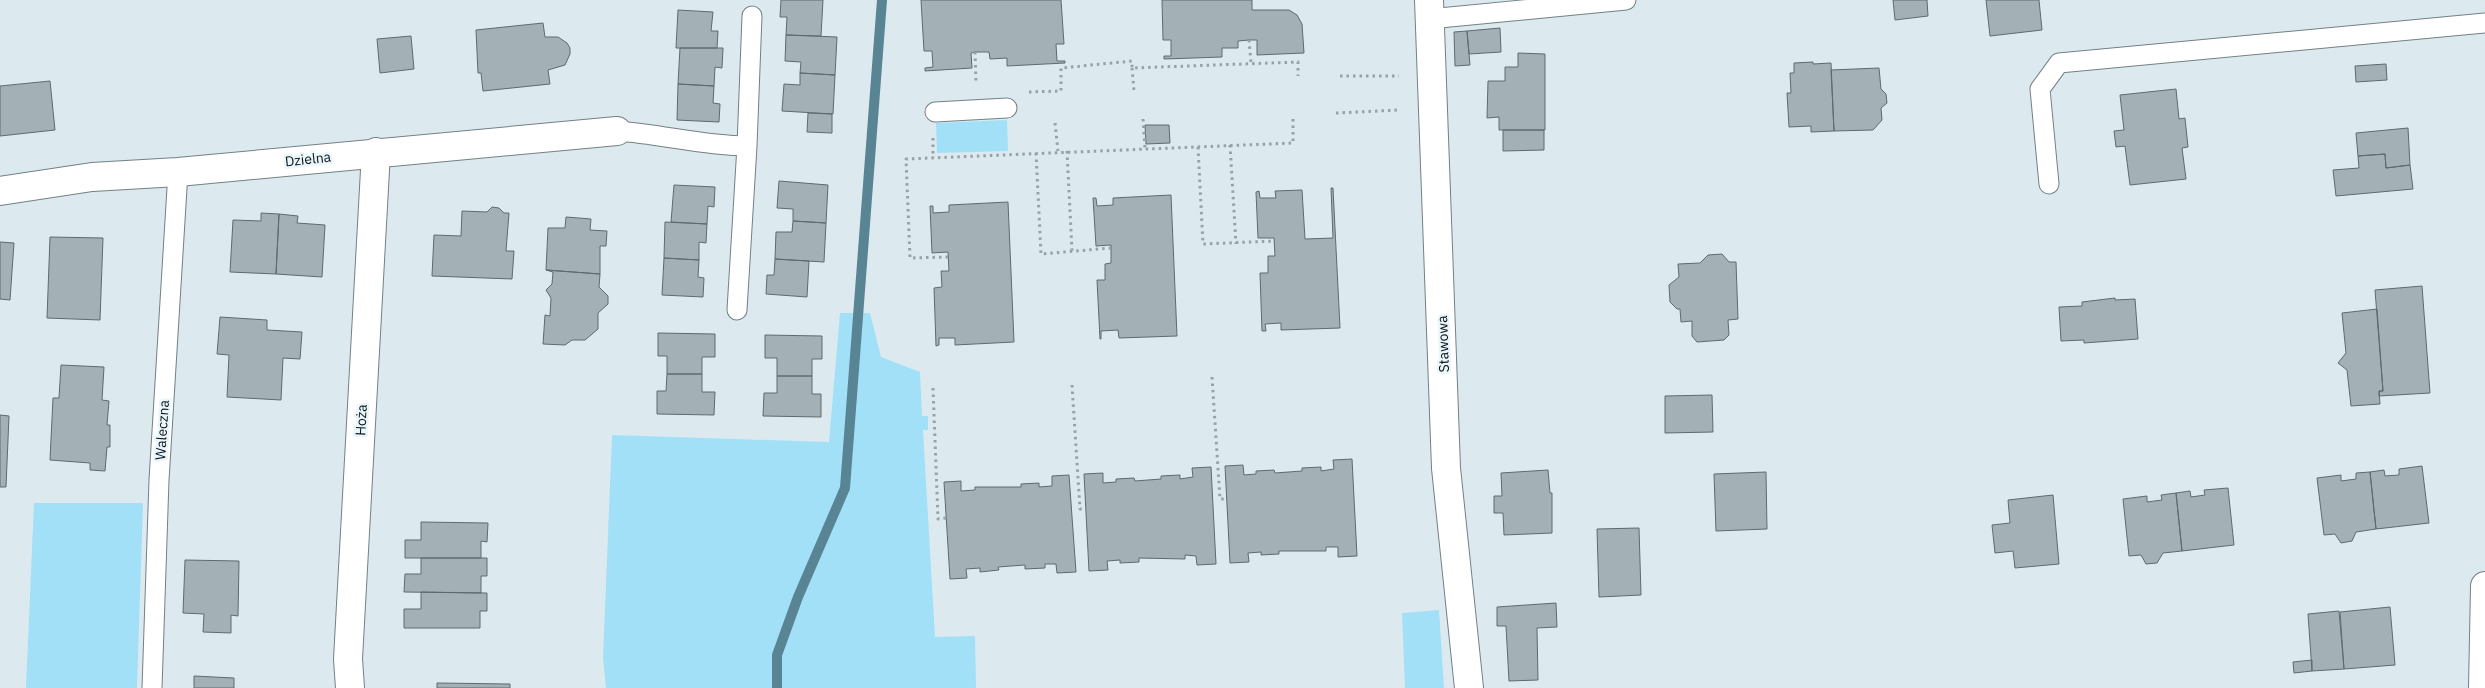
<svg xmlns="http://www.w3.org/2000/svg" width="2485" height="688" viewBox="0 0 2485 688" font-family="'IBM Plex Sans',sans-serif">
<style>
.green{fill:#a2e0f8}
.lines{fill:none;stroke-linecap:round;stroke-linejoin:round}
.stream{stroke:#588494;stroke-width:10}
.building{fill:#a3b1b6;stroke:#5e6a6f}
.service-casing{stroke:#738085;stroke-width:21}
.minor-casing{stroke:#738085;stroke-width:30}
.path{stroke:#97a2a6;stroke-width:3;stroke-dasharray:2.5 4;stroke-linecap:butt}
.service{stroke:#fff;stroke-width:19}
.minor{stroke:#fff;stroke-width:28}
.labels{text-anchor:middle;stroke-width:5;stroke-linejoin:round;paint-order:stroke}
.street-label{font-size:14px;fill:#0e1315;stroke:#e9f7fd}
</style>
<rect width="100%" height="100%" fill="#dceaf0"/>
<path class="green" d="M1007 120 1008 151 937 153 936 123Z
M840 313H870L881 357 920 372 922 416H928V430H923L935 637 975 636 976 688H606L603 658 612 435 829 442Z
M34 503H143L137 688H26Z
M1439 610 1444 688H1405L1402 613Z"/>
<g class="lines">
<path class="stream" d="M777 688V655L798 597 845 488 882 0"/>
</g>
<path class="building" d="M781 0H823L821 36 786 35 787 17H780Z
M921 0H1061L1064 44H1056L1057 61H1065V63L1007 66V58L990 59 989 52H975L971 53 972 68 925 71V68L933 67 932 51H924Z
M1162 0H1252V10H1289L1297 15 1302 24 1304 53 1257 55V40H1249L1238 41V48H1222V57L1164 59V56H1171V40H1163Z
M1893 0H1927L1928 16 1895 20Z
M1986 0H2039L2042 30 1990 36Z
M678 10 713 12 711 31H718L717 48H676Z
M543 23 545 37H558L567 43 570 48V54L565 65 548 70 550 84 483 91 481 73H478L476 30Z
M1500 28 1501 52 1469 54 1467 31Z
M1467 31 1470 65 1455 66 1454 32Z
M786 35 837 37 835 75 800 73 801 62 785 61Z
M411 36 414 69 380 73 377 39Z
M680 48H723L722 68 715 67 714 86 678 84Z
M1518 53 1545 54V130H1499V117L1487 118 1488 81H1505V67H1518Z
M1813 62V64L1831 63 1834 131 1811 132V126L1789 127 1787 93H1791L1790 73H1794V63Z
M2386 64 2387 80 2356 82 2355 66Z
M1879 68 1881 89 1886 94 1887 103 1881 108 1882 120 1873 130 1834 131 1831 70Z
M800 73 835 75 833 114 782 111 784 84 800 85Z
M50 81 55 130 0 136V86Z
M678 84 714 86 713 103 720 104 719 122 677 120Z
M2176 89 2179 119 2185 118 2188 147 2182 148 2186 179 2130 185 2125 146 2116 147 2114 131 2124 130 2120 95Z
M808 113 832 114V133L807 132Z
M1145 125H1169L1170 143 1146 144Z
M2408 128 2410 165 2386 168 2385 154 2358 156 2356 133Z
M1503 130H1544V150L1503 151Z
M2385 154 2386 168 2410 165 2413 189 2336 196 2333 170 2359 168 2358 156Z
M779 181 828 185 826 223 793 221V209L777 208Z
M674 185 715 187 714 207 708 206 707 224 671 222Z
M1331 188H1333L1340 328 1281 330V323L1265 324 1266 331H1262L1260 273H1268V256H1275L1274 238H1258L1256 192 1259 191 1260 198H1276L1275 191 1302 190 1305 239 1333 238Z
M1171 195 1177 336 1119 338 1118 330 1101 331V339H1100L1097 280H1105V264L1111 263V245L1096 246 1093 198H1096L1097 206 1113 205V198Z
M1008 202 1014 342 955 345V338H939V345L936 346 934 288 942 287 941 271H949L948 252 932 253 930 206H933V213L949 212V205Z
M492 207 499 208 504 213H509L506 251H514L512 279 432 276 434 235 461 236 462 211 487 212Z
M261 213 279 214 276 274 230 272 233 220 261 221Z
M279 214 298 216 297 223 325 225 322 277 276 274Z
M566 217 591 219 590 230 607 231 606 246H600V274L546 270 548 228H565Z
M793 221 826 223 824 262 775 259 776 232H792Z
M665 222 707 224 706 243 699 242V260L664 258Z
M50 237 103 238 100 320 47 318Z
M0 242 14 243 10 300 0 299Z
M1722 254 1729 262H1736L1738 319 1728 320 1729 335 1724 340 1697 342 1692 336V321L1681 322 1680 309H1677L1670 302 1669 285 1679 277 1678 264 1700 263 1708 255Z
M664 258 699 260 698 277 704 278 703 297 662 295Z
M775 259 809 261 807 297 766 294 767 275H774Z
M546 270 600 274 599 287 608 296V304L598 313V329L585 340H572L565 345 543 344 545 315 550 316 551 298 546 290 552 284 553 272Z
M2422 286 2430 393 2379 396V391H2383L2375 290Z
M2115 298V300L2135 299 2138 339 2084 343V340L2061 341 2059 307 2082 306V302Z
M2377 309 2383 391H2379L2380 404 2351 406 2347 370 2338 363 2346 353 2342 313Z
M220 317 267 320V330L302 332 300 359 283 358 281 400 227 397 229 355 217 354Z
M658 333 715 334V357H702V374H667V356H658Z
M765 335 822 336V359H812V376H777V358H765Z
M61 365 104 367 102 400 109 401 107 425H110V447H107L105 471 90 470V463L50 460 53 398H59Z
M667 374H702V392H715L714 415 657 414V391H666Z
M777 376H812V394H821V417L763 416 764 393H777Z
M1712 395 1713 432 1665 433V396Z
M0 415 9 416 6 487H0Z
M1352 459 1357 556 1338 557V547H1326V551H1279V554L1261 555V552L1248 553 1249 562 1230 563 1225 466 1243 465 1244 475 1256 474V471L1274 470 1275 473 1302 471V468L1321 467V471L1334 469 1333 460Z
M2422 466 2429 523 2376 529 2370 472 2384 470 2385 476 2399 475V469Z
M1211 467 1216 564 1197 565 1196 556 1185 555V559L1139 558V562L1120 563V560L1107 561 1108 570 1089 571 1084 474 1103 473V483L1116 482V479L1134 478 1135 481 1161 479V476L1180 475V479L1193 477 1192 468Z
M1548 470 1550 493H1552V533L1504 535 1503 513H1494V496H1502L1501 473Z
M1766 472 1767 529 1716 531 1714 474Z
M2370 472 2376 529 2356 532 2352 541 2341 543 2335 534 2324 535 2317 478 2341 475V481L2356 479V473Z
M1069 475 1076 572 1057 573 1056 564H1045V568L1025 569V565L998 567 999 570 980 572V568L966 569 967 578 950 579 944 482 961 481V491L975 490V487H1021V484L1039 483V487L1052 486V476Z
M2228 488 2234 545 2182 551 2176 493 2190 491 2191 497 2205 495 2204 490Z
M2176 493 2182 551 2163 553 2157 563 2146 564 2141 555 2129 556 2123 499 2147 496V502L2162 500 2161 495Z
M2053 495 2059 564 2015 568 2013 551 1995 553 1992 525 2010 523 2008 500Z
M421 522 488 523 487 542 481 541V558H405V540H421Z
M1639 528 1641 595 1599 597 1597 529Z
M421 558H487V576H481V593L404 592 405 574H421Z
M185 560 239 561 238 616 231 615V633L203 632 204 614 183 613Z
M421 592 487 593V611H480V628H404V609H421Z
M1556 603 1557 627 1537 628 1538 680 1509 681 1506 626H1497V607Z
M2390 607 2395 665 2344 669 2340 612Z
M2339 611 2344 669 2312 671 2308 614Z
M2312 660V671L2294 673 2293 662Z
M194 676 234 678V688H194Z
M437 683 510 684V688H437Z"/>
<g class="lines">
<g class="service-casing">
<path id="service" d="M1429 19 1626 0
M935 112 1007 108
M617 131C661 134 703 146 747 146L752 16
M2049 184 2040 89 2059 63 2485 23
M737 310 747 146
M152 688 159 480 178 172"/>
</g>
<g class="minor-casing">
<path id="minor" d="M1429 0 1446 468 1469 688
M0 191 92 177 178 172 617 131
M350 688 348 659 376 152
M2483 688 2485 586"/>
</g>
<path class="path" d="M1249 40 1251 63
M975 52 976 83
M1132 68 1134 91
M1340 76H1399
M1029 92 1061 91V68L1132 61V68L1298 62V76
M1336 113 1399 110
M1143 119 1145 148
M1055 123 1058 151
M933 138V158
M1230 145 1236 244
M1198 147 1203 244 1274 241
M1067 151 1072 251
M1036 153 1041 254 1111 248
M948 257 910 258 906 159 1293 143V118
M1212 377 1220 499H1226
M1072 385 1080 509H1086
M933 388 938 519 946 518"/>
<use href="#service" class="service"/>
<use href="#minor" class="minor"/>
</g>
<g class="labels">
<g class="street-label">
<text transform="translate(308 159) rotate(-6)" y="5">Dzielna</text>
<text transform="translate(1443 344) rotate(-92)" y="5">Stawowa</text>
<text transform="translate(361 420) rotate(-87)" y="5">Hoża</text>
<text transform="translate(162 430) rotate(-86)" y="5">Waleczna</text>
</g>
</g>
</svg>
